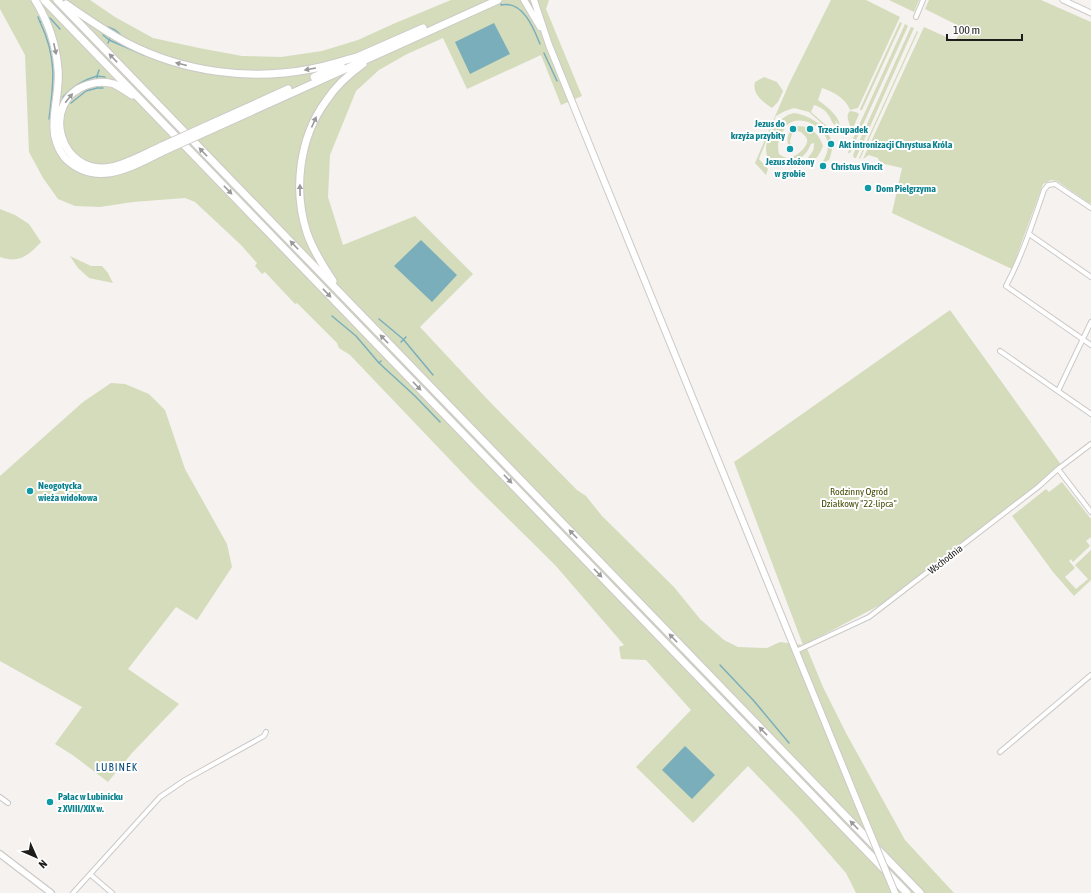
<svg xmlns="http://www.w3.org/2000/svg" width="1091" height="893" viewBox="0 0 1091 893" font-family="'Asap Condensed',sans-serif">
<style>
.green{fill:#d5dcbb}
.water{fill:#7aaebb}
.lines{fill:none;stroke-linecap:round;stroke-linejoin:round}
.stream{stroke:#7aaebb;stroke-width:1.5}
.minor-casing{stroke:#ccc9c7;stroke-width:6}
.tertiary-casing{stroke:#ccc9c7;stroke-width:7}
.secondary-casing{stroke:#ccc9c7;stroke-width:8}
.primary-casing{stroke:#ccc9c7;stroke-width:8}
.motorway-casing{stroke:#ccc9c7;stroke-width:9}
.minor{stroke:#fff;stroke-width:4}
.tertiary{stroke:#fff;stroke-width:5}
.secondary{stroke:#fff;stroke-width:5.5}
.primary{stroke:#fff;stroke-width:6}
.motorway{stroke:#fff;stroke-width:7}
.primary-bridge-casing{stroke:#ccc9c7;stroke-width:8;stroke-linecap:butt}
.motorway-bridge-casing{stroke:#ccc9c7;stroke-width:9;stroke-linecap:butt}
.primary-bridge{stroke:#fff;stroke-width:6}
.motorway-bridge{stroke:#fff;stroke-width:7}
.oneway{fill:#9a9999}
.culture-dot{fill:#0f9aa8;stroke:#fff;stroke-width:1.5}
.labels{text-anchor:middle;stroke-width:4;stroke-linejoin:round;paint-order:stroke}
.culture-label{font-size:10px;font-weight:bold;fill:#0d838f;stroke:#fff;text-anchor:start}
.park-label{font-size:10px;fill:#464d06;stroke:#fff}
.street-label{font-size:10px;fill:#1e1d1c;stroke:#fff}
.neighbourhood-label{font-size:11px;letter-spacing:1px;fill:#0a4b7b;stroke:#fff}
</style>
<rect width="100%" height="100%" fill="#f5f2f0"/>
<path class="green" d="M0 0H90L115 17 153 38 199 48 242 56 281 57 322 51 358 40 393 24 451 0H549L546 9 582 96 561 105 541 55 467 89 443 38 407 54 379 70 356 91 330 155 328 197 343 245 415 216 473 274 420 327 489 401 577 490 586 496 602 516 674 587 700 619 724 640 738 647 767 648 780 642 803 645 734 462 950 310 1062 466 882 604 804 645 806 646 823 687 846 733 905 840 954 893H856L846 873 798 818 748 766 693 823 636 767 691 710 646 660 621 659 619 647 624 645 556 566 474 485 350 355 339 348 337 343 297 303 295 304 265 272 262 274 255 266 257 263 241 245 195 202 185 198 133 202 100 207 75 206 58 199 43 178 29 152 25 55 0 9Z
M831 0H866L900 17 858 108 850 110C845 97 833 92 822 88L818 100C826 106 840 116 840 127L835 120 836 124 835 125C831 122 832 120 829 116 826 110 820 107 814 105L811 112 829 128V130L809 112 794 108 785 111 776 116 759 159 768 169 766 175 755 163 789 84Z
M889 0H919L914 12Z
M929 0H1041L1091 22V202L1090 204 1057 181 1051 180 1043 184 1012 269 892 213 902 168 880 163 878 158 869 155 863 159 924 27 955 41 963 28 925 9Z
M900 22 902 23 862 110H860V109Z
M905 24 908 26 850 153H848L851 143Z
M911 27 914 28 856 158H854L853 155Z
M917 31 918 32 860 159 859 158Z
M764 77 777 82 783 91 778 102 772 108C763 102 752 94 755 82Z
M850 111 856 112 859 114 853 128H851C849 122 845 116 850 111Z
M794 113C810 115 834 130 832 148 832 152 830 157 829 160L825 162 824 165 822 164C824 159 828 153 828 146 829 129 801 112 787 125 785 127 783 131 782 133 778 140 777 146 779 154 782 156 785 158 788 158 795 158 809 147 807 139 806 136 803 134 801 132L797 131 792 134 790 141 791 146 794 148 791 151C786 142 786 135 793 128 807 122 819 133 823 146 818 158 813 165 800 164 807 159 815 153 814 143L811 144C805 160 786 170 771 158L769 160C759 144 777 116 794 113Z
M0 209 15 215 29 224 41 242C29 255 19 264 0 257Z
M70 256 91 266H102L108 273 113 283 89 278 78 268Z
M111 383 125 384 149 394 165 410 185 469 227 544 232 567 197 620 176 607 128 669 179 704 132 753 108 782 74 756 55 744 82 707 0 661V476L83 402Z
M1062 482 1091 519V537L1086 541 1090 546 1073 562 1071 559 1069 561 1075 568 1065 577 1076 589 1088 579 1075 565 1091 550V580L1074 596 1053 572 1012 516 1046 489 1049 492Z"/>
<path class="water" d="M494 23 510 54 470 74 455 42Z
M421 240 457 275 432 302 394 266Z
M685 746 715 775 692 799 662 770Z"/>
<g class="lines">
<path class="stream" d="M501 4V5C523 0 534 29 540 44
M38 17 40 22
M49 19 50 18 60 29
M42 21 40 22C57 57 54 82 49 119
M108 27 115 30 120 34
M103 35 109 40 144 55
M108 43 110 38
M544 53 557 81
M97 78V76L105 77
M97 87V88H103
M63 97C73 86 83 80 97 76L99 70
M71 103 86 91 97 88
M332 316 356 336 379 363 381 361
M379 319 403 339 433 375
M401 342 406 337
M379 363 415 396 440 422
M720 665 754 701 789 743"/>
<g class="minor-casing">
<path id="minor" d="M916 17 923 0
M1091 208 1055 184 1048 185 1044 190C1033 222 1022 256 1006 286L1091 345
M1029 234 1091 277
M1000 351 1091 414
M1058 391 1091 322
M1058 469 1091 512
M796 651 869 617 1038 487 1058 469 1091 444
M1000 752 1091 675
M0 797 8 803
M91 875 112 893
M73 893 160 797 185 780 264 736 266 732"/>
</g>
<g class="tertiary-casing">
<path id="tertiary" d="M1063 0 1091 13"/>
</g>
<g class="secondary-casing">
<path id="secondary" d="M0 854 51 893"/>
</g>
<g class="primary-casing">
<path id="primary" d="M524 0 540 27
M534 0 549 45 598 166 859 806"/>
</g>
<g class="motorway-casing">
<path id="motorway" d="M35 0C48 21 56 44 58 69 60 87 54 105 54 124 53 136 58 151 67 160 99 189 134 165 166 150
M44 0 907 893
M57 0 920 893
M66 4C86 18 106 32 127 43 183 72 250 81 311 69 328 66 345 60 361 56
M357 57 423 28
M314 77 341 65
M132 95C126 91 120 87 114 84 104 81 96 82 87 85 39 101 59 177 111 167 127 164 146 153 162 146
M204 127 288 89
M208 131 498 0
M333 281C323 266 313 250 307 233 293 190 299 138 326 101 335 87 349 74 363 64"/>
</g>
<use href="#minor" class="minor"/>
<use href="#tertiary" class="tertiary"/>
<use href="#secondary" class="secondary"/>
<use href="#primary" class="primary"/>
<use href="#motorway" class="motorway"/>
<g class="primary-bridge-casing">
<path id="primary-bridge" d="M859 806 895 893"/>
</g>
<g class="motorway-bridge-casing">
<path id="motorway-bridge" d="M162 146 204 127
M166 150 208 131"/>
</g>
<use href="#primary-bridge" class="primary-bridge"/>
<use href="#motorway-bridge" class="motorway-bridge"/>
</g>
<defs><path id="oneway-solid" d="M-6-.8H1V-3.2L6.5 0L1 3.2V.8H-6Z"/></defs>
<g class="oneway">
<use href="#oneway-solid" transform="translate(55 49) rotate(78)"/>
<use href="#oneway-solid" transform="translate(113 58) rotate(-134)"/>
<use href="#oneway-solid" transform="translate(181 64) rotate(-166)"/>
<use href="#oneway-solid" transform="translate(310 69) rotate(170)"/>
<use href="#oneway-solid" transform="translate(69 98) rotate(-51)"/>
<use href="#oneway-solid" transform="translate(314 122) rotate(-66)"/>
<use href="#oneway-solid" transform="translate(203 152) rotate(-134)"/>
<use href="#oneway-solid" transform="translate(228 190) rotate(46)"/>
<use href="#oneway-solid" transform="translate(300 190) rotate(-91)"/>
<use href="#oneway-solid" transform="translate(294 245) rotate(-134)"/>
<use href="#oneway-solid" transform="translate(327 293) rotate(46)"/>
<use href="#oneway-solid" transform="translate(384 339) rotate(-134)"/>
<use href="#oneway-solid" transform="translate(417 386) rotate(46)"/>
<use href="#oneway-solid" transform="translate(508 479) rotate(46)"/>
<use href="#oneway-solid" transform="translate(573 534) rotate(-134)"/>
<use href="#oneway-solid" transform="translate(598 573) rotate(46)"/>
<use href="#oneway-solid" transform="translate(673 638) rotate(-134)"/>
<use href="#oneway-solid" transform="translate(763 731) rotate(-134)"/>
<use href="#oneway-solid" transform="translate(854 825) rotate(-134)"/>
</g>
<g class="culture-dot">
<circle cx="793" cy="129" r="4"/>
<circle cx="810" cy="129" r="4"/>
<circle cx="831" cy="144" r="4"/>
<circle cx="790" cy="149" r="4"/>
<circle cx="823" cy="166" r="4"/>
<circle cx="868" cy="188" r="4"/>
<circle cx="30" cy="491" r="4"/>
<circle cx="50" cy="802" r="4"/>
</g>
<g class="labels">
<g class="culture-label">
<text x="785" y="127" text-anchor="end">Jezus do<tspan x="785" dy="12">krzyża przybity</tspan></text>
<text x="818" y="133">Trzeci upadek</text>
<text x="839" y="148">Akt intronizacji Chrystusa Króla</text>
<text x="790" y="165" text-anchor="middle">Jezus złożony<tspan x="790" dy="12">w grobie</tspan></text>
<text x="831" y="170">Christus Vincit</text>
<text x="876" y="192">Dom Pielgrzyma</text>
<text x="38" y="489">Neogotycka<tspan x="38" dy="12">wieża widokowa</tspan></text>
<text x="58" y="800">Pałac w Lubinicku<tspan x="58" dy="12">z XVIII/XIX w.</tspan></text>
</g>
<g class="park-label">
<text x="859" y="495">Rodzinny Ogród<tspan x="859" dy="12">Działkowy "22-lipca"</tspan></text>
</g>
<g class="street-label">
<text transform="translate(945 559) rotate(-38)" y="4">Wschodnia</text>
</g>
<g class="neighbourhood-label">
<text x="117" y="771">LUBINEK</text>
</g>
</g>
<g transform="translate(36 857) rotate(135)" stroke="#ffffff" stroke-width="3" paint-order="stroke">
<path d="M0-3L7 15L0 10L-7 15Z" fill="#1e1d1c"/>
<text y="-6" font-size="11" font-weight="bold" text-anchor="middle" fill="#1e1d1c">N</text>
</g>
<path d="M947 34v6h75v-6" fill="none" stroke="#1e1d1c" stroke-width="2"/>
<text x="953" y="34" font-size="12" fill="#1e1d1c" stroke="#ffffff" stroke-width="3" paint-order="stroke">100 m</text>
</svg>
